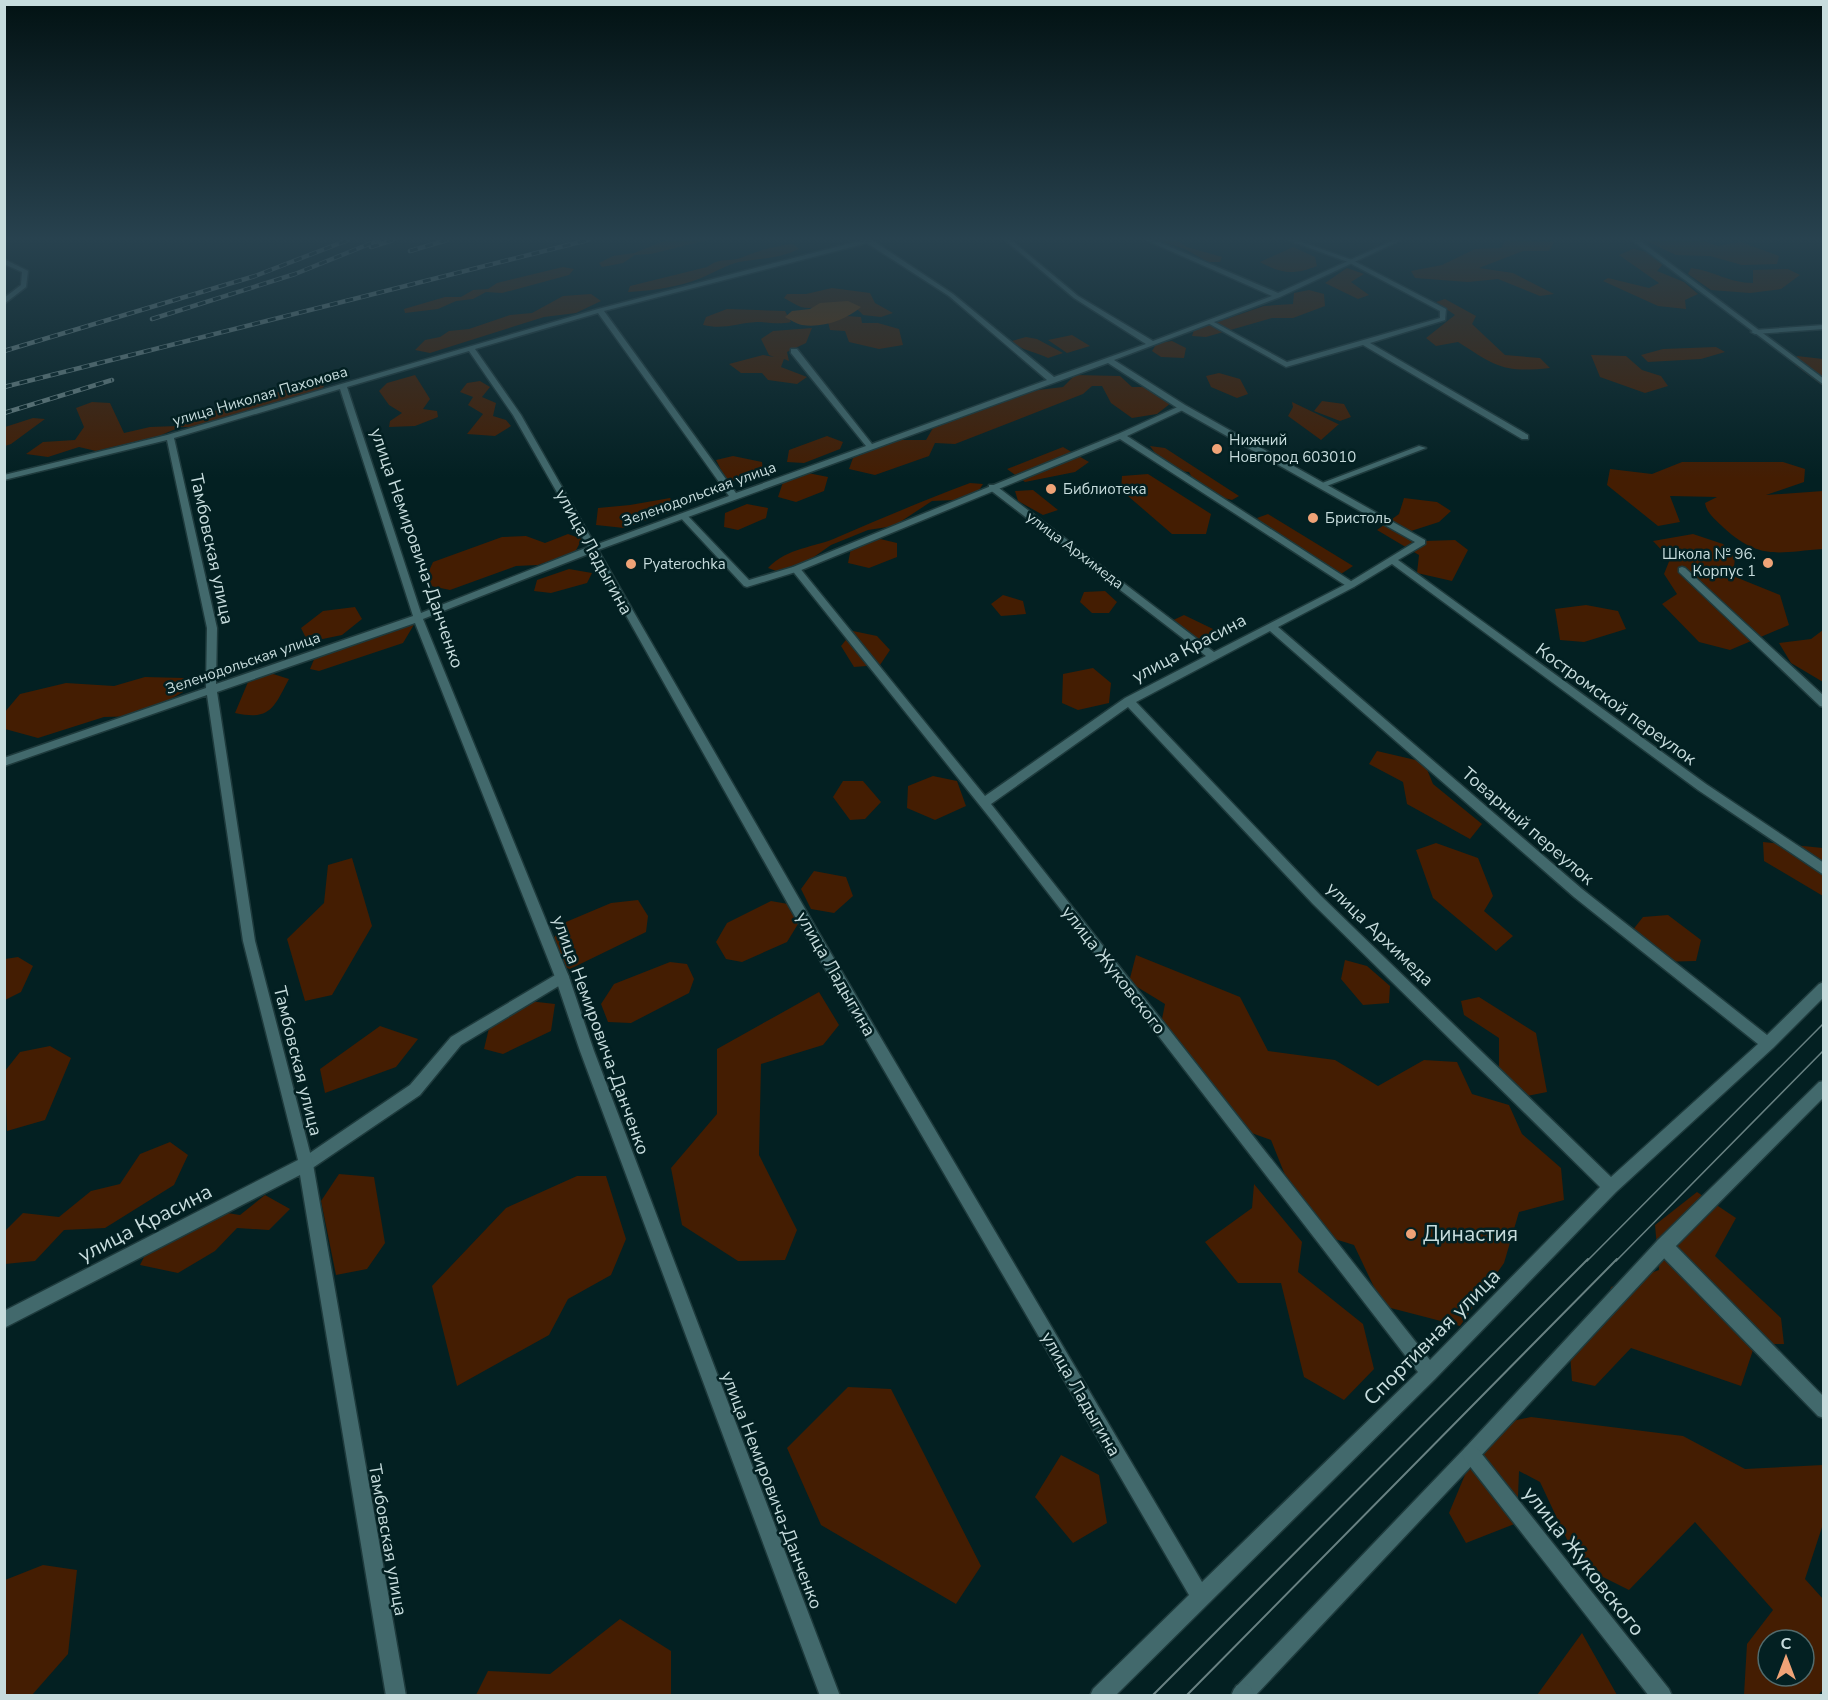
<svg xmlns="http://www.w3.org/2000/svg" width="1828" height="1700" viewBox="0 0 1828 1700" font-family="'Nunito Sans',sans-serif">
<style>
.green{fill:#441d02;fill-rule:evenodd}
.water{fill:#682e00}
.lines{fill:none;stroke-linecap:round;stroke-linejoin:round}
.service-casing{stroke:#1e3a3c;stroke-width:3}
.minor-casing{stroke:#1e3a3c;stroke-width:3}
.service{fill:#42696c;fill-rule:evenodd}
.minor{fill:#42696c;fill-rule:evenodd}
.tram-far1{stroke:#688182;stroke-width:1.5}
.tram{stroke:#688182;stroke-width:2}
.rail-casing{stroke:#688182;stroke-width:4.5}
.rail{stroke:#032022;stroke-width:3;stroke-dasharray:8;stroke-linecap:butt}
.poi-dot{fill:#efa377;stroke:#032022;stroke-width:2}
.labels{text-anchor:middle;stroke-width:5;stroke-linejoin:round;paint-order:stroke}
.far-street-label{font-size:15px;fill:#c7dcdd;stroke:#032022}
.far-poi-label{font-size:15px;fill:#c7dcdd;stroke:#032022;text-anchor:start}
.street-label{font-size:18px;fill:#c7dcdd;stroke:#032022}
.near-street-label{font-size:21px;fill:#c7dcdd;stroke:#032022}
.near-poi-label{font-size:21px;fill:#c7dcdd;stroke:#032022;text-anchor:start}
</style>
<rect width="100%" height="100%" fill="#032022"/>
<path class="green" d="M667 240H707L651 254 635 255 623 263 602 267 599 263 613 256 634 253Z
M1157 240H1176L1187 247 1222 257 1220 262H1208L1185 249Z
M1506 240 1554 242 1549 251H1523L1479 268 1513 273 1554 294 1540 296 1498 279 1468 282 1415 278 1411 271 1442 265 1475 249 1501 248Z
M1644 240H1701L1718 246 1741 242 1779 256 1777 264 1742 265 1710 256 1676 255Z
M793 244 799 249C781 258 764 258 745 261 726 263 710 276 693 281 672 288 649 291 628 292L630 286 707 267C722 256 729 263 743 257 760 250 775 246 793 244Z
M1293 247 1315 257 1317 266C1294 275 1282 274 1260 262Z
M1633 249 1652 253 1664 263 1657 271 1684 282 1698 294 1685 300 1686 309 1658 306 1603 281 1608 278 1649 288 1659 283 1619 255Z
M563 267 574 269 569 275 502 293 486 292 473 299 456 301 438 309 405 313 404 309 445 297H461L473 290 488 289 497 283Z
M1347 268 1364 274 1351 282 1369 295 1358 299 1325 283Z
M1691 268C1714 271 1729 283 1753 283V270L1788 269 1800 275 1781 289 1750 293 1711 290 1688 274Z
M832 288 870 293 875 303 893 313 881 317 863 315C841 290 822 313 801 307 796 305 790 301 784 298L787 294H806Z
M1309 290 1324 294 1325 306 1293 318H1272L1206 337 1192 336 1194 330 1264 306 1293 304 1294 293Z
M591 294 601 301 576 313 544 317 430 353 415 350 425 340 440 337 449 331 469 329 510 315 532 313 563 296Z
M1445 299 1476 316 1472 324 1505 355 1540 358 1550 368C1504 373 1497 367 1458 342L1436 346 1426 338 1455 315 1436 302Z
M727 309 785 311 791 322C778 325 769 322 757 322 737 323 724 330 703 325L706 317Z
M847 316 861 317 862 323H878L899 329 903 345 879 349 849 342 845 331 830 330 828 322Z
M812 328 806 343 787 352 789 361 784 359 781 367 807 377 797 384 768 380 762 373H741L729 364 763 355 774 357 769 355 761 339 773 331Z
M1072 335 1090 346 1067 353 1048 340Z
M1026 337 1037 339 1063 353 1048 358C1037 352 1019 350 1012 341Z
M1172 341 1186 348 1184 358 1161 357 1152 351 1157 343Z
M1716 347 1725 352 1701 359 1648 362 1641 355 1663 349Z
M1591 355 1626 356 1642 370 1661 376 1668 386 1645 393 1600 377Z
M1797 356 1823 359V386L1795 365Z
M1219 373 1240 379 1248 394 1237 398 1211 387 1206 376Z
M415 375 430 399 423 409 437 411 438 417 415 426 389 427 390 421 402 413 389 405 379 391 387 383Z
M1075 375 1120 376 1132 387H1144L1171 403 1157 414 1132 418 1111 403 1102 386H1092L1083 394 955 444 935 443 929 456 875 475 849 469 853 458 896 440H926L933 428 1030 391 1063 387Z
M480 381 490 387 482 397 496 403 493 416 506 420 511 426 495 436 467 434 483 414 468 405 473 397 460 392 467 383Z
M312 382H327L322 389 196 427H180L159 436 96 451 79 447 48 457 26 454 43 442 75 440 84 427 76 408 92 402 110 403 124 433 150 427 177 426 194 417Z
M1322 401 1344 404 1351 417 1340 421 1314 411Z
M1292 402 1338 424H1339L1321 440 1288 416 1293 407Z
M33 418 45 419 11 444 5 446V427Z
M827 436 843 442 840 449 804 463 787 462 789 450Z
M1150 446 1165 448 1239 496 1232 500 1200 492 1189 472 1167 470Z
M1063 447 1089 462 1075 472 1025 482 1007 469Z
M733 456 762 462 763 472 741 481 726 480 716 460Z
M1682 462H1783L1805 469 1804 482 1766 495 1823 491V549C1779 552 1760 561 1724 528 1716 520 1707 514 1705 503L1717 497 1670 496 1680 522 1658 526 1607 485 1610 469 1652 474Z
M808 473 828 477 824 491 796 502 778 497 783 482Z
M1148 474 1211 514 1206 534H1172L1121 490 1122 476Z
M970 483 983 484 978 492 955 500 932 501 894 526 868 530 831 545 801 566 779 572 768 568C788 547 814 548 838 537 882 518 925 500 970 483Z
M1033 490 1058 510 1043 515 1018 501 1015 491Z
M670 498 679 509 624 528 596 525 598 508 630 505Z
M1404 498 1437 502 1451 511 1439 522 1411 531 1425 541 1455 540 1468 550 1452 581 1417 573 1419 555 1377 530 1399 514Z
M747 504 768 508 766 518 738 530 724 527 725 513Z
M1268 514 1353 566 1341 574 1304 559 1257 518Z
M568 534 582 539 575 552 538 565 516 566 450 590 431 586 428 573 433 562 502 537 526 536 545 543Z
M1693 534 1723 544 1735 558 1733 576 1780 595 1789 625 1730 650 1699 642 1662 604 1677 594 1664 574 1670 559 1653 541Z
M876 538 897 543V557L869 568 848 563 851 548Z
M569 569 592 573 587 583 551 593 534 591 537 580Z
M1105 591 1117 602 1109 613H1092L1080 602 1084 592Z
M1003 595 1023 601 1026 614 1001 616 991 604Z
M1586 605 1618 611 1626 629 1584 642 1560 640 1555 609Z
M355 607 362 619 342 635 308 642 301 628 323 611Z
M1184 615 1213 629 1211 641H1187L1165 624Z
M418 618 403 643 319 671 310 669 315 657Z
M1823 630V682L1791 663 1779 643 1811 639Z
M853 631 877 636 890 650 880 665 854 667 841 646Z
M1093 668 1111 683 1109 703 1078 710 1062 703 1063 674Z
M270 673 289 679C274 707 271 721 235 713L248 682Z
M145 677 184 678 183 692 141 716 104 717 38 738 5 729 4 713 20 694 66 683 114 686Z
M1377 751 1424 762 1433 784 1482 824 1470 839 1407 804 1403 782 1369 764Z
M933 776 957 781 966 806 935 820 907 808 908 786Z
M843 781H863L881 802 865 819 850 820 833 797Z
M1763 842 1823 848V896L1764 861Z
M1436 843 1478 858 1493 896 1484 911 1513 936 1496 951 1433 898 1416 850Z
M352 858 372 926 332 995 305 1001 287 939 324 903 328 865Z
M814 871 846 877 853 896 834 913 811 909 801 889Z
M638 900 648 916 646 932 570 969 552 963 546 948 566 922 611 903Z
M771 901 788 904 798 924 787 942 742 962 726 959 716 942 727 923Z
M1668 915 1701 940 1696 961 1658 962 1628 936 1643 917Z
M1136 955 1240 997 1268 1051 1335 1060 1378 1086 1424 1060 1457 1062 1472 1094 1509 1105 1522 1134 1561 1168 1564 1200 1519 1212 1504 1263 1460 1326 1383 1306 1354 1245 1325 1236 1291 1190 1271 1140 1246 1131 1161 1024 1165 1004 1129 982Z
M18 957 33 966 21 992 5 1000V959Z
M1345 960 1367 966 1390 986 1389 1003 1363 1005 1341 979Z
M670 962 687 964 694 979 689 993 631 1023 608 1022 601 1004 614 984Z
M819 992 839 1025 823 1045 761 1064 759 1155 797 1230 785 1260 738 1261 682 1225 671 1168 717 1114V1049Z
M1479 997 1536 1033 1547 1092 1527 1096 1499 1071V1038L1464 1015 1461 1001Z
M529 1001 555 1004 551 1031 503 1054 484 1049 489 1028Z
M380 1026 418 1039 396 1067 325 1093 320 1069Z
M50 1046 71 1058 45 1120 7 1131 5 1071 20 1052Z
M170 1142 188 1155 174 1185 105 1228 64 1230 35 1261 5 1264V1231L23 1213 59 1217 91 1191 120 1184 140 1154Z
M339 1174 374 1177 385 1243 367 1269 336 1275 321 1201Z
M577 1176H606L626 1239 611 1275 568 1299 549 1335 457 1386 432 1286 506 1208Z
M1254 1184 1302 1242 1298 1272 1363 1324 1374 1369 1344 1400 1304 1377 1281 1283H1238L1205 1242 1252 1208Z
M1697 1192 1736 1218 1715 1256 1781 1318 1784 1344H1755L1741 1386 1631 1348 1595 1386 1572 1381 1570 1353 1600 1327 1611 1287 1659 1270 1655 1225Z
M265 1195 290 1209 269 1230 237 1228 215 1251 178 1273 140 1265 154 1237 208 1210 240 1215Z
M848 1387 891 1389 981 1566 956 1604 821 1525 787 1448Z
M1531 1417 1683 1436 1745 1469 1823 1465V1524L1805 1579 1823 1599V1690L1818 1695H1744L1747 1644 1773 1610 1695 1522 1629 1590 1579 1565 1540 1482 1519 1471 1517 1523 1466 1543 1449 1513 1485 1427ZM1768 1640H1804V1676H1768Z
M1061 1455 1099 1475 1107 1523 1073 1543 1035 1497Z
M43 1565 77 1570 68 1654 32 1695H5V1580Z
M620 1619 671 1651V1695H476L488 1671 550 1674Z
M1582 1633 1617 1695H1537Z"/>
<path class="water" d="M848 301 861 307C846 320 823 328 802 325 797 324 790 320 785 317L792 311 810 309 820 303Z"/>
<g class="lines">
<g class="service-casing">
<path id="service" d="M1288 240H1296L1352 260 1446 309 1445 320 1370 343 1528 435V439H1522L1363 345 1286 367 1208 323V321H1212L1287 362 1440 318V311L1348 262Z
M1824 325V329L1755 334 1751 332 1755 330Z
M1182 405 1186 407 1185 409 1127 436 1354 583V587H1348L1120 439 799 571 747 587 744 586 679 516 680 514H686L749 580 793 567 1118 434Z
M1419 446 1426 448 1324 487 1317 485Z
M562 971 567 973 569 977 567 981 461 1045 420 1095 311 1169 306 1171 301 1169 299 1164 301 1159 410 1085 451 1037Z
M1824 1081V1097L1670 1252 1477 1460 1255 1696H1231L1234 1689 1465 1448 1658 1240 1819 1082Z"/>
</g>
<g class="minor-casing">
<path id="minor" d="M863 240H872L953 294 1054 377 1146 344 1074 298 1005 240H1011L1078 296 1153 341 1272 296 1146 240H1154L1278 293 1394 240H1401L1280 297 1114 360 1185 405 1425 540V544L1398 560 1706 784 1824 863V875L1698 790 1392 564 1354 587 1278 627 1582 889 1767 1035 1819 984 1824 982V997L1773 1048 1616 1192 1435 1379 1115 1696H1090L1093 1689 1189 1595 806 936 591 553 423 619 569 977 594 1051 840 1696H820L580 1051 555 977 415 623 217 692 255 941 313 1164 406 1696H386L300 1175 4 1328V1311L298 1160 243 941 207 695 4 766V758L206 688 207 628 167 440 4 480V475L167 435 598 309ZM867 243 949 296 1047 380 872 444 797 349H791V353L866 446 736 493 604 311ZM598 313 729 496 595 545 521 415 475 349ZM469 351 513 415 588 547 421 613 347 387ZM1108 363 1179 409 1415 542 1348 583 1214 652 995 485H989V489L1206 656 1125 698 985 796 799 567H793L791 569 994 823 1418 1372 1202 1582 816 928 598 550ZM340 389 413 616 216 684 217 628 174 438ZM1270 631 1574 897 1758 1044 1611 1177 1321 896 1136 702ZM1128 707 1313 904 1600 1187 1430 1360 991 804Z
M1632 240H1639L1824 379V385Z
M4 259 28 271 26 287 4 304V298L21 285 22 272 4 264Z
M1682 567 1685 568 1824 696V707L1820 706 1679 572V568Z
M1664 1238 1670 1240 1824 1397V1418L1818 1416 1658 1252 1656 1246 1658 1240Z
M1471 1445 1477 1448 1669 1689 1672 1696H1649L1465 1460 1462 1454 1465 1448Z
M1243 1683 1250 1686 1255 1696H1234L1236 1686Z"/>
</g>
<use href="#service" class="service"/>
<use href="#minor" class="minor"/>
<path class="tram-far1" d="M1587 1261 1824 1023
M1616 1261 1824 1050"/>
<path class="tram" d="M1152 1696 1588 1259
M1186 1696 1617 1259"/>
<g class="rail-casing">
<path id="rail" d="M371 247 393 240
M410 251 447 240
M152 319 295 274 379 240
M4 351 255 276 348 240
M4 387 588 240
M4 413 112 380"/>
</g>
<use href="#rail" class="rail"/>
</g>
<linearGradient id="sky" x2="0" y2="1"><stop stop-color="#021213"/><stop offset="0.5" stop-color="#28424f"/><stop offset="1" stop-color="#28424f" stop-opacity="0"/></linearGradient>
<rect width="1828" height="478" fill="url(#sky)"/>
<g class="poi-dot">
<circle cx="1217" cy="449" r="6"/>
<circle cx="1051" cy="489" r="6"/>
<circle cx="1313" cy="518" r="6"/>
<circle cx="1768" cy="563" r="6"/>
<circle cx="631" cy="564" r="6"/>
<circle cx="1411" cy="1234" r="6"/>
</g>
<g class="labels">
<g class="far-street-label">
<text transform="translate(260 396) rotate(-16)" y="5">улица Николая Пахомова</text>
<text transform="translate(699 494) rotate(-20)" y="5">Зеленодольская улица</text>
<text transform="translate(1075 550) rotate(37)" y="5">улица Архимеда</text>
<text transform="translate(243 663) rotate(-19)" y="5">Зеленодольская улица</text>
</g>
<g class="far-poi-label">
<text x="1229" y="445">Нижний<tspan x="1229" dy="17">Новгород 603010</tspan></text>
<text x="1063" y="494">Библиотека</text>
<text x="1325" y="523">Бристоль</text>
<text x="1756" y="559" text-anchor="end">Школа № 96.<tspan x="1756" dy="17">Корпус 1</tspan></text>
<text x="643" y="569">Pyaterochka</text>
</g>
<g class="street-label">
<text transform="translate(417 548) rotate(71)" y="6">улица Немировича-Данченко</text>
<text transform="translate(212 549) rotate(78)" y="6">Тамбовская улица</text>
<text transform="translate(594 552) rotate(61)" y="6">улица Ладыгина</text>
<text transform="translate(1189 648) rotate(-28)" y="6">улица Красина</text>
<text transform="translate(1616 704) rotate(36)" y="6">Костромской переулок</text>
<text transform="translate(1528 826) rotate(41)" y="6">Товарный переулок</text>
<text transform="translate(1380 934) rotate(44)" y="6">улица Архимеда</text>
<text transform="translate(1114 970) rotate(52)" y="6">улица Жуковского</text>
<text transform="translate(836 974) rotate(60)" y="6">улица Ладыгина</text>
<text transform="translate(601 1035) rotate(70)" y="6">улица Немировича-Данченко</text>
<text transform="translate(298 1061) rotate(76)" y="6">Тамбовская улица</text>
<text transform="translate(1081 1394) rotate(60)" y="6">улица Ладыгина</text>
<text transform="translate(772 1490) rotate(69)" y="6">улица Немировича-Данченко</text>
<text transform="translate(388 1540) rotate(80)" y="6">Тамбовская улица</text>
</g>
<g class="near-street-label">
<text transform="translate(145 1223) rotate(-27)" y="7">улица Красина</text>
<text transform="translate(1432 1337) rotate(-45)" y="7">Спортивная улица</text>
<text transform="translate(1584 1561) rotate(52)" y="7">улица Жуковского</text>
</g>
<g class="near-poi-label">
<text x="1423" y="1241">Династия</text>
</g>
</g>
<rect width="1828" height="1700" fill="none" stroke="#c7dcdd" stroke-width="12"/>
<g transform="translate(1786 1658)"><circle r="28" fill="#032022" stroke="#516b6d" stroke-width="1.5"/>
<path d="M0-4.5L10 22L0 15L-10 22Z" fill="#efa377"/>
<text y="-9" font-size="16" font-weight="bold" text-anchor="middle" fill="#c7dcdd">С</text>
</g>
</svg>
